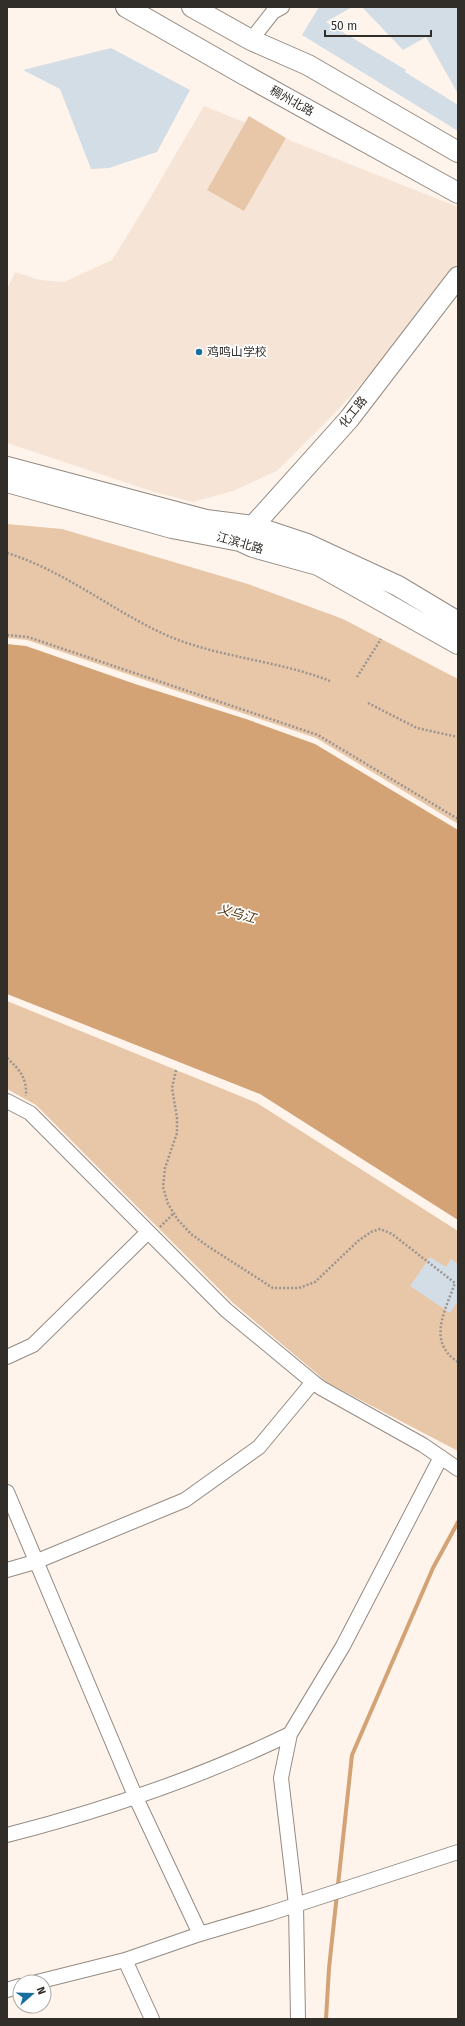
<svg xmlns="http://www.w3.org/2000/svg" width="465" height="2026" viewBox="0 0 465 2026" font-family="'Fira Sans','Noto Sans SC',sans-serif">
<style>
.built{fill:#f6e5d7}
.green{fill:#e8c7a9}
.water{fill:#d3a376}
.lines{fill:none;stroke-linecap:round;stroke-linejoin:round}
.stream{stroke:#d3a376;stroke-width:4}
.building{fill:#d2dde5}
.street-casing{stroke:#948b83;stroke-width:16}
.secondary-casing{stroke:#948b83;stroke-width:22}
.path{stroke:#9b948e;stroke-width:2.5;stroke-dasharray:2 2;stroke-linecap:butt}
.street{stroke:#fff;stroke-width:14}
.secondary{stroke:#fff;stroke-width:20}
.poi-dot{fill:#186f9f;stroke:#fff;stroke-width:1.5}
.labels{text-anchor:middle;stroke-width:3.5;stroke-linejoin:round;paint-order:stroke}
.street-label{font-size:12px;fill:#312d29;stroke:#fff}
.poi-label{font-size:12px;fill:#312d29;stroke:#fff;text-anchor:start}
.water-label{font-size:13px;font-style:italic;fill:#4b2b06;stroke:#fff}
</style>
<rect width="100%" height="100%" fill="#fef4eb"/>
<path class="built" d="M204 106 458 207V277L334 414 277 471 233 491 193 502 154 492 7 443V289L15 272 40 280 64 282 112 260 143 210Z"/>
<path class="green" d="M249 116 286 138 244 211 207 190Z
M7 524 62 529 248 584 343 619 458 679V824L316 738 27 640 7 638Z
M7 1001 257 1103 458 1231V1451L328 1383 233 1303 36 1105 7 1089Z"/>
<path class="water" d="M7 644 26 646 135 684 246 719 315 744 458 830V1220L260 1094 7 994Z"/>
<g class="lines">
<path class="stream" d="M326 2019 329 1968 352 1755 433 1568 458 1522"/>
</g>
<path class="building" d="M319 7H352L326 22 406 70 405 72 458 105V131L302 35Z
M362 7H458V94L426 37 403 50Z
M111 48 190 90 157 152 109 168 91 169 60 89 23 70Z
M430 1257 446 1267 451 1259 458 1264V1301L450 1313 410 1286Z"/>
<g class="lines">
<g class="street-casing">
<path id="street" d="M251 40 273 12 282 7
M7 1101 30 1113 226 1310 313 1382 321 1388 423 1445 458 1469
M7 1357 33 1345 148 1232
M7 1492 136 1798 200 1934
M7 1570 35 1562 185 1500 259 1447 313 1382
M7 1835C105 1810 199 1778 290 1734
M125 1960 152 2019
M37 1982 125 1960 200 1934 271 1913 458 1852
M7 1990 20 1986
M298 2019 296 1905 281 1778 290 1734 343 1646 441 1457"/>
</g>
<g class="secondary-casing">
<path id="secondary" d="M126 7 243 74 458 193
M192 7 251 40 308 65 458 152
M7 467 206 520 253 526 307 544 398 586 458 622
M7 482 172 528 240 541 253 547 318 565 458 644
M244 536 349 419 458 277"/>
</g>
<path class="path" d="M7 553C65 571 111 610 166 635 219 658 277 660 330 681
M7 635 28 637 318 735 458 819
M357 677 381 639
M368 703 417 728 458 737
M7 1058C20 1070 27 1078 26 1096
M176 1070 172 1088 177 1118V1133L165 1168 163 1187 168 1204 178 1220 191 1234 209 1247 273 1288H299L315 1282 358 1241 371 1232 380 1229 392 1234 455 1283C446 1309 426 1342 458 1362
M160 1227 174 1213"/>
<use href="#street" class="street"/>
<use href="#secondary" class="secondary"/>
</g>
<circle class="poi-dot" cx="199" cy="352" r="4"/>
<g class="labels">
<g class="street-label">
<text transform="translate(292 101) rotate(29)" y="4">稠州北路</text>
<text transform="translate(353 412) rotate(-51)" y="4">化工路</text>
<text transform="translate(240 543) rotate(16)" y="4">江滨北路</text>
</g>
<g class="poi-label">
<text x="207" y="356">鸡鸣山学校</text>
</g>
<g class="water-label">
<text transform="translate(237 913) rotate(16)" y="5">义乌江</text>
</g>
</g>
<rect width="465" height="2026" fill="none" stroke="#312d29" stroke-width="16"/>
<g transform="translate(32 1994) rotate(70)"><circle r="19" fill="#ffffff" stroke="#adaba9"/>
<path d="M0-3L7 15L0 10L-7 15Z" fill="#186f9f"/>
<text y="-6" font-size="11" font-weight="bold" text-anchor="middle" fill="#312d29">N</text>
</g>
<path d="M325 30v6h106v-6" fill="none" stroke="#312d29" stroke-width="2"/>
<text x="331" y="30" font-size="12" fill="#312d29" stroke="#ffffff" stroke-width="3" paint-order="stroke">50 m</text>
</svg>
